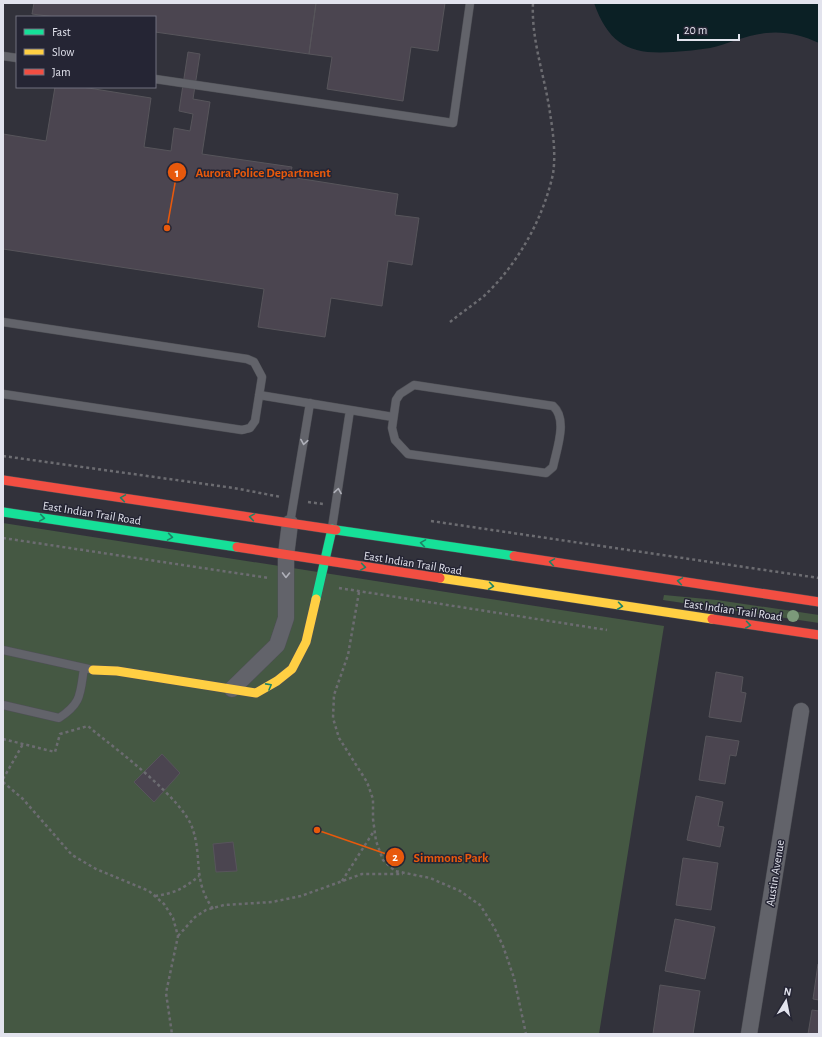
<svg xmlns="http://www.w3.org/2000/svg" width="822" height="1037" viewBox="0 0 822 1037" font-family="'Alegreya Sans',sans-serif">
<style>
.green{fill:#455843}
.water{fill:#0b2025}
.building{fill:#4b4550;stroke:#57555b}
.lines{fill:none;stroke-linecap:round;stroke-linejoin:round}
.lane-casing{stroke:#4f5056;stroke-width:9}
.street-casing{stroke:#4f5056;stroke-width:17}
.fast-casing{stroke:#4f5056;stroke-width:10}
.slow-casing{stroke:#4f5056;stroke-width:10}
.jam-casing{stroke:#4f5056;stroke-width:10}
.path{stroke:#6c6c71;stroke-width:2.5;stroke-dasharray:3 3;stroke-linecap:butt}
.lane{stroke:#62636a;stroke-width:8}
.street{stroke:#62636a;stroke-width:16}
.fast{stroke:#16e098;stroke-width:9}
.slow{stroke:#ffcf43;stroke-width:9}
.jam{stroke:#f24e42;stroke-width:9}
.tree{fill:#7c9a7a}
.oneway{stroke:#afb0b9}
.oneway2{stroke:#1e8266}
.labels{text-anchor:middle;stroke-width:3;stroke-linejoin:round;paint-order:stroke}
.street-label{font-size:12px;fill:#e2e3ed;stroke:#252534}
.leader{fill:none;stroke:#e8590c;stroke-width:1.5}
.callout-dot{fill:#e8590c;stroke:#252534;stroke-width:1.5}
.mark-label{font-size:12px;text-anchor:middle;font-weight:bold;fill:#fff}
.callout-label{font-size:13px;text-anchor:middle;font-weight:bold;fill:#e8590c;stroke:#252534;stroke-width:3;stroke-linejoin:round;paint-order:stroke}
</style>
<rect width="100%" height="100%" fill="#32323b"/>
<path class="green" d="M3 523 664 626 599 1034H3Z
M664 595 717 600 819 615V623L663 600Z"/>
<path class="water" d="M594 3H819V43C802 35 784 31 766 33 746 35 728 44 710 48 698 50 685 51 673 52 630 55 609 45 594 3Z"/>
<path class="building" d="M34 3H316L309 54 155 32V17H56L32 14Z
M316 3H445L438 51 411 47 403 101 327 89 332 57 309 54Z
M188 52 200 54 193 99 210 102 202 154 292 167 290 177 398 194 395 215 419 218 412 265 388 261 382 306 331 298 325 337 258 327 264 289 3 249V134L46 141 55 87H82L151 98 144 147 171 151 174 128 190 131 193 114 179 111Z
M716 672 743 677 741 692 746 693 741 722 709 717Z
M706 736 739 741 736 756 730 755 725 784 699 780Z
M162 754 180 773 154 802 134 782Z
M696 796 723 802 718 826 724 827 720 847 687 840Z
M233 842 237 871 216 872 213 844Z
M683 858 718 863 711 910 676 905Z
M675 919 715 927 705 979 665 971Z
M818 964H819V1000L813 999Z
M660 985 700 991 693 1034H653Z
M812 1010 819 1011V1034H808Z"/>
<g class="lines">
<g class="lane-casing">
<path id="lane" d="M3 56 17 58
M155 79 453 123 470 3
M3 322 247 359 254 362 262 377 255 421 250 428 242 430 3 394
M414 385 553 406C568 419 557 448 553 467L546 473 408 454 395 440 392 428 396 400 400 394Z
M259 395 393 417
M290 523 310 403
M332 528 350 410
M3 650 89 669
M3 705 59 718C82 703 80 694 84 668"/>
</g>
<g class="street-casing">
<path id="street" d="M232 689 277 645 286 618V555L290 523
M749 1034 801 711"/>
</g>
<g class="fast-casing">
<path id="fast" d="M3 512 237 547
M336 530 514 556
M316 599 332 529"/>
</g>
<g class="slow-casing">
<path id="slow" d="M440 578 712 619
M93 670 117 671 256 693 277 681 292 669 306 642 316 599"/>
</g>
<g class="jam-casing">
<path id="jam" d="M3 480 336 530
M237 547 440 578
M514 556 819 602
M712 619 819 635"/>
</g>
<path class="path" d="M450 322C461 313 473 305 484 296 518 264 543 219 553 174 556 154 553 132 550 113 545 77 531 40 533 3
M3 456 234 488 281 497
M308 502 323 504
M431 521 819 578
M3 538 269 578
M339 588 607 630
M359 592 348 655 334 695 333 718 339 738 367 782 373 799V819L376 841 383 860 395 871 430 878 460 891 480 905 494 927 503 946 514 978 526 1034
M3 739 55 752 60 734 88 726 95 732C120 752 182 799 192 827 203 857 192 880 213 909
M3 779 23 744
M3 782 23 799 72 855 96 869 149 891 164 904 173 918 178 936 166 993 172 1034
M342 881 374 831
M155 896C175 893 183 889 199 876
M178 936 195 917 206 910 224 905 272 902 301 896 362 874H403"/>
<use href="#lane" class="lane"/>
<use href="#street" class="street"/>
<use href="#fast" class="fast"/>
<use href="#slow" class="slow"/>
<use href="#jam" class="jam"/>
</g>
<circle class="tree" cx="793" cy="616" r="6"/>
<defs><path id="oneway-chevron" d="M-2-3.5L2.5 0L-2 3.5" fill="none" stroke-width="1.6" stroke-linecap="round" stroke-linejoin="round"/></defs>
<g class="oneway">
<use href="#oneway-chevron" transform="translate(304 442) rotate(99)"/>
<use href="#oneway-chevron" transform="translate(338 491) rotate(-81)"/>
<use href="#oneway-chevron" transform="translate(286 575) rotate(91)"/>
</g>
<g class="oneway2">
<use href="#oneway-chevron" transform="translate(123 498) rotate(-171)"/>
<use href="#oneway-chevron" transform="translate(252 517) rotate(-171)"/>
<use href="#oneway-chevron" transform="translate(42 518) rotate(9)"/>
<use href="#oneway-chevron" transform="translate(170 537) rotate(9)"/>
<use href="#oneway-chevron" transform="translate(423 543) rotate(-171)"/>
<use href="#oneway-chevron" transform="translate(552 562) rotate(-171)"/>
<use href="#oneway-chevron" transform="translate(363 567) rotate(9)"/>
<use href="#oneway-chevron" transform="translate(680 581) rotate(-171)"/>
<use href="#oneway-chevron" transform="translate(491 586) rotate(8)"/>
<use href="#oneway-chevron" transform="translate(620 606) rotate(8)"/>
<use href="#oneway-chevron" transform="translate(748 625) rotate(8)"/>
<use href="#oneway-chevron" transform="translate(269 686) rotate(-29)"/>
</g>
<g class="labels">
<g class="street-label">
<text transform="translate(92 513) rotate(9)" y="4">East Indian Trail Road</text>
<text transform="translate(413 563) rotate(9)" y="4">East Indian Trail Road</text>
<text transform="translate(733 610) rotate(8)" y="4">East Indian Trail Road</text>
<text transform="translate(775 873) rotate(-81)" y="4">Austin Avenue</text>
</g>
</g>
<path class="leader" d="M167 228L177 172M317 830L395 857"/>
<g class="callout-dot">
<circle cx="167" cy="228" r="4"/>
<circle cx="317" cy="830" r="4"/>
<circle cx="177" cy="172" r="10"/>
<circle cx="395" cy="857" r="10"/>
</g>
<g class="mark-label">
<text x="177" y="177">1</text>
<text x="395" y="861">2</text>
</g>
<g class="callout-label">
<text x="263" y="177">Aurora Police Department</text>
<text x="451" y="862">Simmons Park</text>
</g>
<rect width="822" height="1037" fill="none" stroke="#e2e3ed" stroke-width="8"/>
<rect x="16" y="16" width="140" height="72" fill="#252534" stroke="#71717e"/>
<rect x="24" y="29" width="20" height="6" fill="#16e098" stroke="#71717e"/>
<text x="52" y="36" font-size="12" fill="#e2e3ed">Fast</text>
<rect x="24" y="49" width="20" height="6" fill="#ffcf43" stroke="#71717e"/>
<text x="52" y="56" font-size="12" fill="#e2e3ed">Slow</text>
<rect x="24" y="69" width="20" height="6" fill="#f24e42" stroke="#71717e"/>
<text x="52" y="76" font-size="12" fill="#e2e3ed">Jam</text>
<g transform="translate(786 1001) rotate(10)" stroke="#252534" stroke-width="3" paint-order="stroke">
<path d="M0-3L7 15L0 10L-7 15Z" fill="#e2e3ed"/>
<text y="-6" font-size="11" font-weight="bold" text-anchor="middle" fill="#e2e3ed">N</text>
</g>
<path d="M678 34v6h61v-6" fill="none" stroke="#e2e3ed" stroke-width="2"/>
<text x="684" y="34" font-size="12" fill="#e2e3ed" stroke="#252534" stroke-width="3" paint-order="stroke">20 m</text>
</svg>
